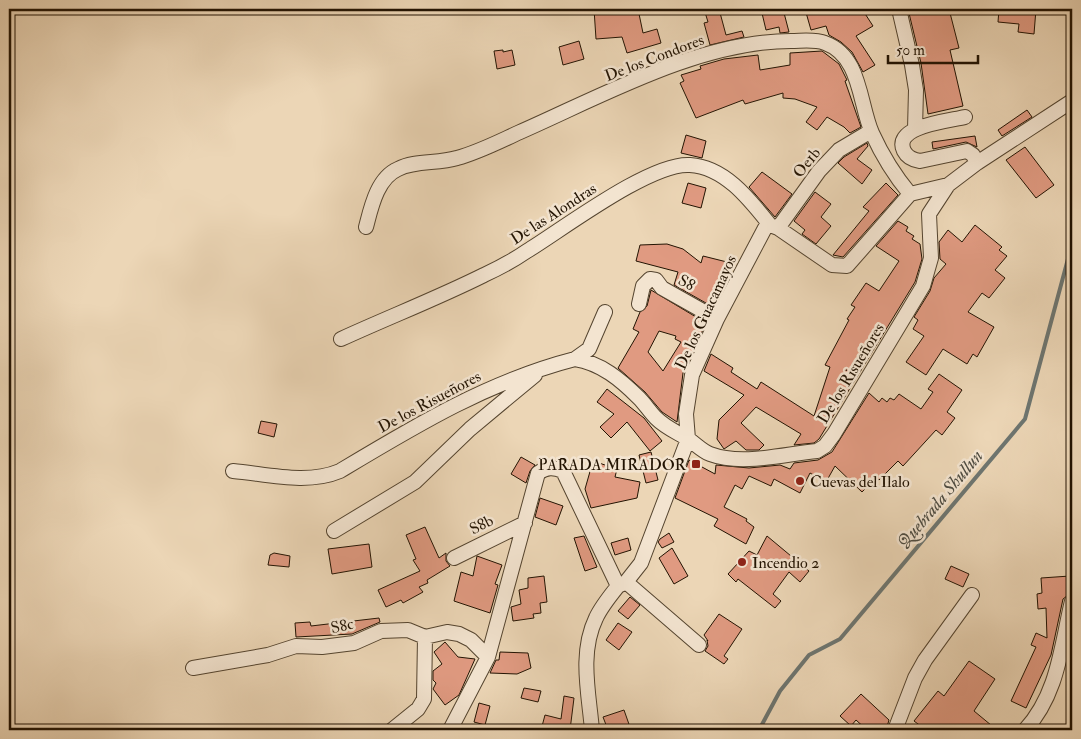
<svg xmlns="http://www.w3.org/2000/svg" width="1081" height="739" viewBox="0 0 1081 739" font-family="'IM FELL Double Pica',serif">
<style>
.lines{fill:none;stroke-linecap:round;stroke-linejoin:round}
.stream{stroke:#6d7570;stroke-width:4}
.building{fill:#e09a81;stroke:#221302;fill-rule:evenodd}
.minor-casing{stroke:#54442f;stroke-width:16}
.minor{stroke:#f3e4d0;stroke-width:14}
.poi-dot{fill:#8f2418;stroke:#f3e4d0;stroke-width:2}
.labels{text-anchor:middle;stroke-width:5;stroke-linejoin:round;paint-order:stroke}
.street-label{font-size:16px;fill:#221302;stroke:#f3e4d0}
.poi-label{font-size:16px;fill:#221302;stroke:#f3e4d0;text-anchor:start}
.water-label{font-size:18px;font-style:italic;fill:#4e4c42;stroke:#f3e4d0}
</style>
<rect width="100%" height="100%" fill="#ecd6b6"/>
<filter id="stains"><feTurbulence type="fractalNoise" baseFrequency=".004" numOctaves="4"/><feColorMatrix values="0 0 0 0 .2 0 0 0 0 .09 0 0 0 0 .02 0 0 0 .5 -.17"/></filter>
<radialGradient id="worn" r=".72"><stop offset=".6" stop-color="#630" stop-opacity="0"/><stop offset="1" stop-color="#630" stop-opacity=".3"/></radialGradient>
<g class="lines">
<path class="stream" d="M759 730 780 691 809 655 840 639 1025 419 1072 244"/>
</g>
<path class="building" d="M594 9H638L643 33 657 29 661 43 627 53 622 37 596 39Z
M704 9H719L726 35 742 31 744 37 710 45 704 23 708 22Z
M761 9H783L789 32 780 33 779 27 766 30Z
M805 9H862L873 26 856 36 875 65 863 72 852 52 841 42 829 35 826 26 811 30Z
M908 9H949L959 48 950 50 963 106 928 114 921 63Z
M999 9H1036L1034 34 1018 32 1019 24 998 22Z
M579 41 584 59 563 65 559 47Z
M503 50V52L512 50 515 65 497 69 494 51Z
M822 51 839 64 847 80 845 81 861 127 850 133 844 127 827 117 817 130 806 122 817 107 795 99 783 98V93L745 104 743 100 696 118 680 83 684 81 681 75 701 69 700 66 724 59 758 55 760 70 790 65V53Z
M1027 110 1032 117 1002 136 998 130Z
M686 135 706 141 702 158 681 153Z
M975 136 977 147 966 142 933 149 932 142Z
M867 143 868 146 857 159 872 170 862 184 838 163 844 157Z
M1025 147 1054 185 1036 198 1006 160Z
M762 172 792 194 775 217 749 187Z
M688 183 706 188 701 208 682 203Z
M886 183 898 195 843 257 833 255 869 211 863 207Z
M815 192 831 204 821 217 831 226 816 244 802 234 805 230 794 221Z
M898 221 908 227 906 231 914 236 912 239 920 244 922 259 915 282 819 439 814 443 794 445 801 434 756 407 741 423 764 445 759 450H746L736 441 724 449 717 439 719 420 744 395 704 371 711 354 733 368 731 372 757 389 761 382 814 416 830 367 825 365 849 320 847 319 855 307 851 305 866 283 879 291 899 261 876 246Z
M975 225 1002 247 999 250 1007 256 995 270 1005 278 989 298 982 293 968 312 994 327 977 357 973 354 967 364 943 349 926 375 906 362 924 336 913 329 918 320 914 317 930 291 934 278 946 264 940 259 939 242 948 230 962 242Z
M667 244 683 249 701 263 703 256 727 262 720 286 723 288 719 297 716 296 713 307 674 285 678 272 636 261 640 245Z
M651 290 706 323 683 373 677 422 662 412 645 392 618 368 639 332 633 329 640 312 647 306ZM659 331 676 336 675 339 681 342 663 371 648 352Z
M939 374 962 390 947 412 955 418 942 435 936 430 903 466 898 461 879 480 876 478 862 492 835 466 826 482 810 473 800 493 774 479 771 486 749 476 742 489 735 485 724 507 747 519 746 521 754 527 746 544 714 526 718 519 675 498 689 460 715 474 716 465 749 468 780 465 790 469 794 463 818 460 832 452 869 393 879 402 882 398 887 402 890 398 894 400 899 394 921 409 933 392 928 389Z
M607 389 644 418 662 441 650 451 627 422 611 438 600 427 614 414 597 402Z
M261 421 277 424 274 437 258 433Z
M651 452 658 480 646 483 639 455Z
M521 457 535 465 530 471 526 483 511 474Z
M593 461 617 469 615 477 640 482 637 498 591 508 585 489Z
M540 498 563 506 556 525 535 517Z
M425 527 439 558 446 553V561L450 566 427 580 428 583 419 587 423 592 403 603 401 600 386 607 378 590 420 571 413 560 416 559 406 535Z
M669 533 674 542 662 548 658 542 660 539Z
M584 536 597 567 585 571 574 538Z
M767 536 809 571 800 582 789 572 773 594 781 601 775 608 738 579 736 582 728 574 749 551 757 555Z
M628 538 631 550 615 555 611 543Z
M369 544 372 567 332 574 328 549Z
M672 548 688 576 674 584 659 558Z
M274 553 290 556 289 567 268 565 270 555Z
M477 556 502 565 495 584 498 585 490 613 454 601 461 572 473 576Z
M951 566 969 574 963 587 945 579Z
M544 576 547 602 540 603 541 613 533 614 534 618 513 621 511 607 521 604 519 590 528 588V578Z
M1070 576 1071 593 1063 599 1051 655 1026 708 1011 701 1036 647 1031 645 1036 633 1047 638 1046 608 1038 609 1037 594 1042 593 1041 578Z
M630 597 640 605 628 619 618 611Z
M719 614 742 629 724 656 728 659 724 664 705 651 708 646 707 640 708 641 704 635Z
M379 618 380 622 352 634 296 637 295 623 310 622 311 626Z
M618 623 632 632 619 650 606 640Z
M445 642 458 657 475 659 459 695 445 705 433 689 436 683 433 680V671L442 664 434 652Z
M500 652 528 653 531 668 517 674 490 673 496 660H499Z
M969 661 995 679 974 711 997 730H926L914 721 938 691 944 696Z
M524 688 541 691 538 702 521 698Z
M861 694 889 720 886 730H867L856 720 851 726 840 716Z
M564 696 574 698 570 730H541L545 715 561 719Z
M479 703 490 706 485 725 474 722Z
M624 710 631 730H608L603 717Z"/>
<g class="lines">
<g class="minor-casing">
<path id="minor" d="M899 9 912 65 916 90 915 129
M965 117C949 121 892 126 904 151 907 157 913 160 920 161L967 151 973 155 977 163
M366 227C371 208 377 178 398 169 415 160 438 164 457 158 479 152 500 141 520 132 602 96 700 41 791 41 802 41 815 39 825 43 861 56 859 103 872 133 882 155 895 176 910 194
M778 228 819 171 839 150 871 131
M639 304 643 286 650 279 656 280 662 288 717 319
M341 339C389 317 438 298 484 275 499 268 514 260 527 251 563 229 651 162 690 165 725 167 750 200 770 225
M575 359 589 349 605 312
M233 471C267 474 307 485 340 471 415 426 489 381 575 359 601 363 621 380 639 398 645 404 650 412 656 418 666 428 677 432 688 439 696 444 702 451 710 454 742 466 784 454 817 451L825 446 834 434 923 286 931 258 929 214 948 185 977 163 1072 101
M334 531 415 482 470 429 535 375
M454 558 525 523
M626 582 699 645
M193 668 268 655 296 646 322 647 354 643 381 631 408 630 425 637 447 632 459 634 471 640 488 657
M392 730 418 709 424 699 425 637
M450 730 488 657 538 473C547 467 553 467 563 471L618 586 626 582 641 563 688 439 686 414 692 375 717 319 765 228 770 225 778 228 832 265 847 266 910 194 948 185
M592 730C589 694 579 653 596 618 601 607 610 596 618 586
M895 730 915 678 925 660 972 595
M1025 730C1058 694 1061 647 1072 601"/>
</g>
<use href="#minor" class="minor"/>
</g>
<g class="poi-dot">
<rect x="691" y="459" width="10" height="10" rx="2.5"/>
<circle cx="800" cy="481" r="5"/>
<circle cx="742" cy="562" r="5"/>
</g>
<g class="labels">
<g class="street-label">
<text transform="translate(654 57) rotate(-21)" y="6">De los Condores</text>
<text transform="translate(806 162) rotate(-51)" y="6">Oe1b</text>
<text transform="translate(553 213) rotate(-33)" y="6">De las Alondras</text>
<text transform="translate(687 282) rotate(29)" y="6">S8</text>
<text transform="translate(705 312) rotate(-65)" y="6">De los Guacamayos</text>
<text transform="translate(850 373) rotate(-59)" y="6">De los Risueñores</text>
<text transform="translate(429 401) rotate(-28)" y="6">De los Risueñores</text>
<text transform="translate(481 524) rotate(-27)" y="6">S8b</text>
<text transform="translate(342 625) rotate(-12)" y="6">S8c</text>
</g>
<g class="poi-label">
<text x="686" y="470" text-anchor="end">PARADA MIRADOR</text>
<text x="810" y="487">Cuevas del Ilalo</text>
<text x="752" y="568">Incendio 2</text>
</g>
<g class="water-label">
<text transform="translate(940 499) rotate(-50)" y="6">Quebrada Shullun</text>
</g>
</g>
<rect width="1081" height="739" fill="none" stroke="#ecd6b6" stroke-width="30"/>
<rect x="10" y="10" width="1061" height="719" fill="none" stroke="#221302" stroke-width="2.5"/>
<rect x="15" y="15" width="1051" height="709" fill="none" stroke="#221302"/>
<path d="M888 55v8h90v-8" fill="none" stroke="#221302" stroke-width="2.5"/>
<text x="896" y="55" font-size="15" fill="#221302" stroke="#f3e4d0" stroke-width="4" paint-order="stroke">50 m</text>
<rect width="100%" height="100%" filter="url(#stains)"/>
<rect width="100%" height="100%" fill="url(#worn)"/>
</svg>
